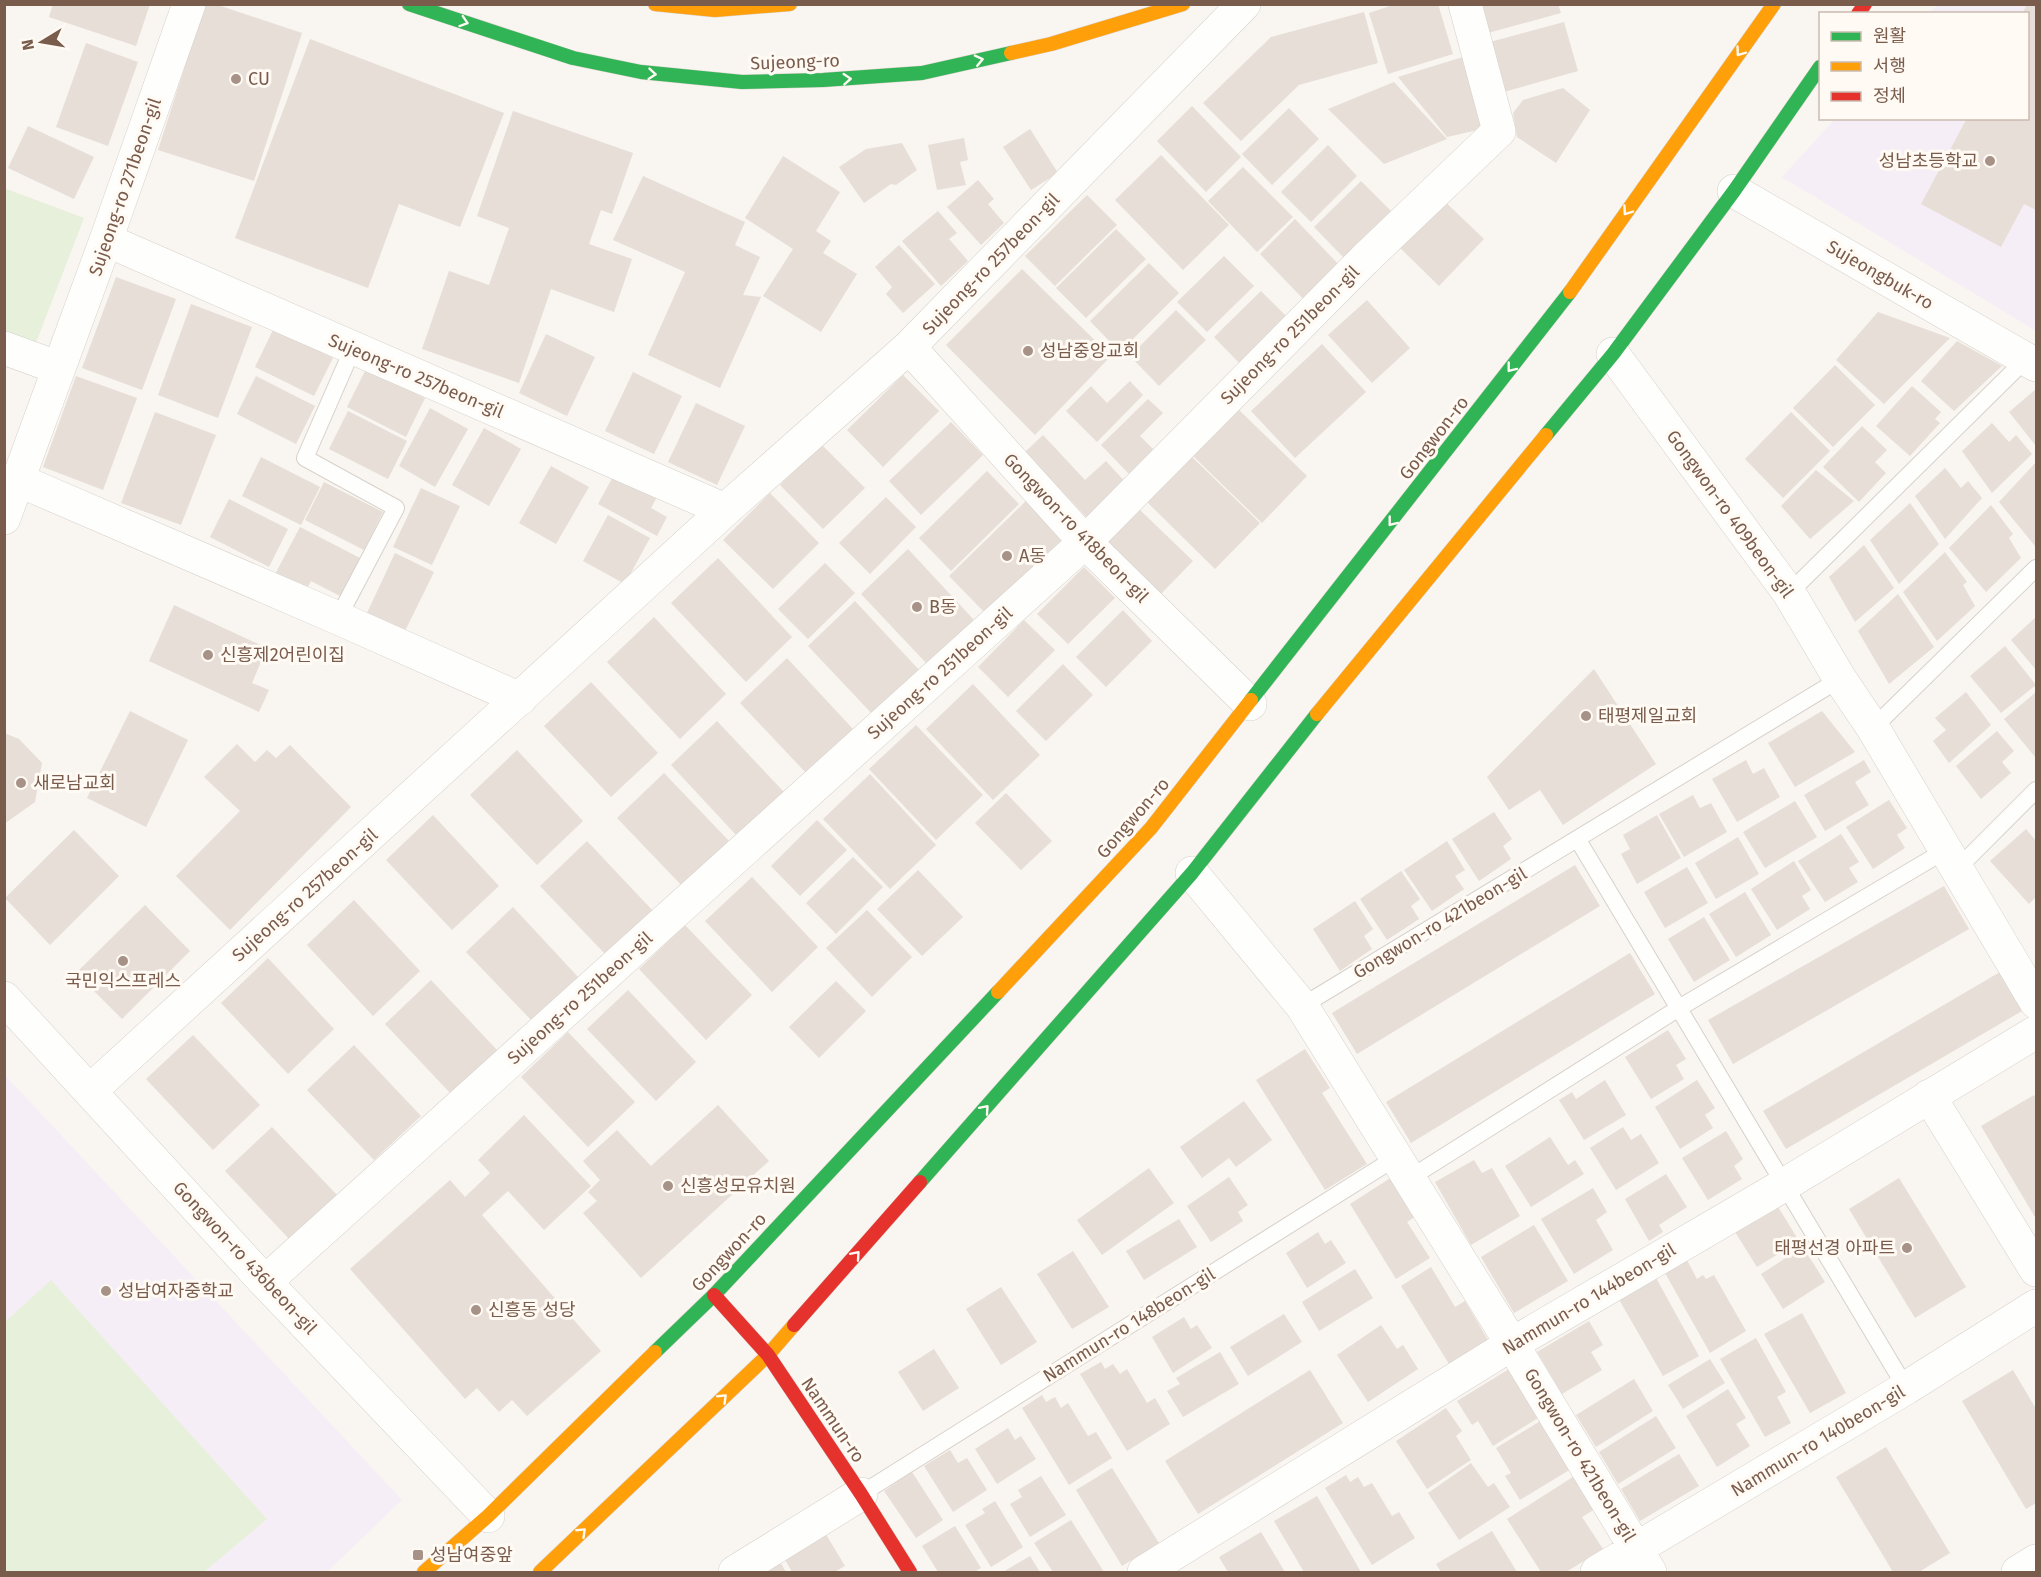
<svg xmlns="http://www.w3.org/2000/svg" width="2041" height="1577" viewBox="0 0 2041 1577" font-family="'Fira Sans','Noto Sans KR',sans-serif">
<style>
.education{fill:#f6eef6}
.green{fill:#e7f0db}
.building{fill:#e6ded7}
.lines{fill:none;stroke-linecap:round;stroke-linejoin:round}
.lane-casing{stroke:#d7d1cb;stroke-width:18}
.street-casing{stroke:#d7d1cb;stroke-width:34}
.fast-casing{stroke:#d9d2cb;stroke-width:15}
.slow-casing{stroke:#d9d2cb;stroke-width:15}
.jam-casing{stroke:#d9d2cb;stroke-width:15}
.lane{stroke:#fefefd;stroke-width:16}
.street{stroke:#fefefd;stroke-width:33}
.fast{stroke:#30b455;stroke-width:14}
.slow{stroke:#ff9f0a;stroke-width:14}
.jam{stroke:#e5322d;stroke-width:14}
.oneway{stroke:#fffaf3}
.poi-dot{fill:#a69286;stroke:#fffaf3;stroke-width:2}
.labels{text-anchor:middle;stroke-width:6;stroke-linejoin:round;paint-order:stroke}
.street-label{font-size:18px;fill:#7a5c4d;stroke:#fffaf3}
.poi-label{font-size:18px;fill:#7a5c4d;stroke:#fffaf3;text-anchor:start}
</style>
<rect width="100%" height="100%" fill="#f9f5f0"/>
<path class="education" d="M1938 5H2036V331L1782 177 1835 119 2028 118V14L1929 13Z
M4 1074 402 1500 327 1572H5Z"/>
<path class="green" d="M4 188 84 218 34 348 5 337Z
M51 1280 267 1519 204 1572H5V1322Z"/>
<path class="building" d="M53 4H150L136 46 49 17Z
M205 4H215L302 33 254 181 158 150Z
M1396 4H1438L1453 54 1388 74 1369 13Z
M1480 4H1558L1561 13 1488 33Z
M2027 4H2036V210L2024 204 2001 247 1921 204 1967 118H2028V14H2022Z
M1364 12 1378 63 1299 85 1241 141 1203 103 1271 37Z
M1564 22 1578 71 1504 92 1490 42Z
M310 39 504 113 460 227 399 204 368 288 235 238Z
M86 43 138 62 108 146 56 127Z
M1463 57 1482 129 1447 137 1398 77Z
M1394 82 1447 139 1384 164 1328 109Z
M1563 88 1590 110 1556 163 1517 137 1513 113 1523 100Z
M1192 106 1241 157 1206 192 1157 141Z
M1289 108 1319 139 1272 185 1242 154Z
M513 111 633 153 612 214 601 210 589 244 632 259 614 312 551 289 519 383 422 349 449 271 489 285 509 228 477 216Z
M28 126 94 157 74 199 8 168Z
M1030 129 1058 173 1031 190 1003 147Z
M964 138 968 160 960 162 966 185 937 190 928 145Z
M902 143 917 170 896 185 891 184 864 203 839 167 866 149Z
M1328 145 1357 176 1311 222 1281 192Z
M1161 155 1229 225 1183 270 1115 200Z
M783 156 840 192 816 231 831 241 823 253 857 274 821 332 763 296 793 249 745 218Z
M1243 167 1293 217 1257 252 1208 201Z
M643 176 745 222 735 245 760 257 743 295 761 297 720 388 648 355 685 272 613 240Z
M978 180 994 199 988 204 1004 223 981 245 947 207Z
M1361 181 1391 211 1344 258 1314 227Z
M1087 195 1117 225 1055 286 1025 256Z
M1438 195 1484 239 1439 286 1393 241Z
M938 211 957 233 949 239 968 261 941 286 902 241Z
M1295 219 1344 270 1309 305 1260 254Z
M1116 229 1146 259 1086 318 1056 288Z
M899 245 935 284 903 313 886 294 892 287 875 267Z
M1224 256 1254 286 1207 332 1177 302Z
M1149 263 1179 293 1120 352 1090 321Z
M1022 269 1111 356 1035 435 946 345Z
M116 277 176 299 142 390 82 368Z
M1261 291 1291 321 1244 368 1214 337Z
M1367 300 1410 348 1372 383 1328 335Z
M191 304 252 327 218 418 158 395Z
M1176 310 1206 340 1159 386 1130 356Z
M1878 312 1950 338 1884 404 1836 360Z
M274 328 333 358 314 396 255 367Z
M546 334 595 357 567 416 519 393Z
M1957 341 2002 366 1954 411 1921 381Z
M1322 344 1366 392 1295 458 1251 411Z
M1835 365 1875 405 1833 447 1793 408Z
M366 369 425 398 406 437 347 407Z
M633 372 682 396 654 454 605 431Z
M903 375 939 411 883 467 847 430Z
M76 376 137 398 103 490 43 467Z
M256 376 315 406 296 444 237 414Z
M1130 381 1143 395 1097 442 1066 411 1091 386 1107 403Z
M1912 386 1941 412 1935 419 1940 423 1910 456 1876 426Z
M2036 389V446L2009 412Z
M1148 399 1163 413 1140 436 1156 452 1131 476 1101 445Z
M696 403 745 426 717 485 668 462Z
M430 408 468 429 435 487 399 466Z
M1237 408 1307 476 1262 523 1192 455Z
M348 411 407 441 388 479 329 449Z
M155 412 216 435 181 525 121 503Z
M1791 412 1830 451 1783 498 1745 459Z
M951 422 983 455 921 515 889 481Z
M1992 423 2009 442 2016 435 2032 454 1992 493 1962 451Z
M1862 426 1887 450 1875 462 1886 473 1859 502 1823 467Z
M484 428 521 449 489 506 452 485Z
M1043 435 1085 480 1106 461 1127 484 1089 520 1025 452Z
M821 444 865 488 823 529 780 485Z
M1190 455 1260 523 1215 569 1146 501Z
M261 457 320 487 301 525 242 496Z
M2036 462V544L2035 546 1999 502Z
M551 466 589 487 556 544 519 523Z
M1945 468 1961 488 1968 481 1982 498 1945 539 1915 496Z
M1816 470 1854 501 1810 539 1781 506Z
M987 471 1019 504 951 571 919 538Z
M615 473 657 497 651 508 667 517 657 536 598 504Z
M324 482 383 512 364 550 305 520Z
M421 488 460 506 432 565 393 547Z
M770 493 819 543 773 589 723 540Z
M886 497 916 527 870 574 839 543Z
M1029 498 1066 536 986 614 949 576Z
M229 499 288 529 269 567 210 537Z
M1910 503 1939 544 1899 584 1870 540Z
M1991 505 2013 534 2009 538 2021 558 1986 592 1949 548Z
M1139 509 1193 561 1158 597 1104 545Z
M608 515 650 538 625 584 583 561Z
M300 527 360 558 340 596 311 581 303 596 272 580Z
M1864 545 1894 588 1855 622 1829 577Z
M908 549 974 620 927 664 861 594Z
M1945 552 1967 582 1963 585 1975 606 1937 641 1903 592Z
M395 553 434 572 405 631 367 613Z
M718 558 792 637 746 682 671 603Z
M825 563 855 593 808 639 778 609Z
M1084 567 1115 598 1068 644 1037 614Z
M1898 594 1934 647 1889 684 1858 631Z
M855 601 921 672 875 717 808 646Z
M174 605 267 648 252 683 269 690 259 712 149 661Z
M1123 610 1152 641 1106 687 1076 657Z
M654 617 726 694 680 739 607 662Z
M2036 617V670L2011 640Z
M1024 620 1055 650 1008 697 978 667Z
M2005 646 2036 685 2001 713 1970 676Z
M787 658 853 729 807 774 740 703Z
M1063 664 1093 695 1046 741 1016 711Z
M1594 669 1656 764 1563 825 1540 790 1509 810 1487 777Z
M591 682 658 753 611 797 544 726Z
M973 684 1040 755 993 800 926 729Z
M1966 692 1991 725 1949 763 1933 741 1946 730 1935 718Z
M2036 692V755L2035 757 2004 719Z
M130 711 188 740 146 827 87 798Z
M1822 711 1855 752 1795 787 1768 743Z
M717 721 784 792 737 836 671 765Z
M916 725 983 795 936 840 869 769Z
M1997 731 2014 751 2002 762 2011 773 1981 799 1956 766Z
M4 733 19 739 42 763 35 802 4 824Z
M237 744 255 762 267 750 276 758 290 745 351 807 230 930 176 876 240 811 204 777Z
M517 750 583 821 537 865 470 795Z
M1746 760 1753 774 1764 768 1780 797 1737 822 1712 779Z
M1864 760 1871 772 1855 782 1869 805 1825 831 1804 795Z
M664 773 731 843 684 888 617 818Z
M870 774 936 845 890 889 823 819Z
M1006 793 1052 841 1021 870 975 823Z
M1693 795 1700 808 1711 803 1727 832 1684 857 1659 814Z
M1889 800 1907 828 1897 835 1905 848 1873 869 1846 827Z
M1795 801 1817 837 1765 868 1743 832Z
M1494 812 1512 839 1503 846 1511 859 1479 881 1452 839Z
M433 815 499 886 452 930 386 860Z
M1657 815 1681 858 1637 884 1621 854 1630 849 1623 835Z
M817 820 847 850 800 896 771 866Z
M2026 829 2036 841V897L2029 904 1990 861Z
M74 830 119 876 50 945 5 898Z
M1841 834 1859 862 1849 868 1858 882 1825 902 1798 861Z
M1738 837 1759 874 1716 899 1695 863Z
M587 841 654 912 607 956 540 886Z
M1447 841 1465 870 1455 876 1464 889 1432 911 1404 870Z
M853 857 883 887 836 934 806 903Z
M1794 861 1811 890 1802 896 1810 909 1777 930 1751 889Z
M1575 865 1600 906 1357 1054 1332 1013Z
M1687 867 1708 903 1665 928 1644 892Z
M918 870 963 917 922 956 877 909Z
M1401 871 1420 899 1411 906 1419 919 1387 940 1360 899Z
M752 877 818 947 772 992 705 921Z
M1944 886 1969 929 1733 1064 1708 1020Z
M1745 892 1771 935 1736 957 1709 914Z
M354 900 420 971 373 1016 307 945Z
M1355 901 1373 929 1364 936 1372 949 1340 971 1313 929Z
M145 905 190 951 122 1019 76 973Z
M513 907 579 978 533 1022 466 952Z
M867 910 912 957 872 997 826 948Z
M1704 917 1730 960 1694 982 1668 939Z
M685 925 752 995 706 1040 639 969Z
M1630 953 1655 994 1411 1143 1386 1102Z
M268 958 334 1029 288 1074 221 1003Z
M2000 972 2022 1011 1786 1149 1763 1111Z
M431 980 498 1051 452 1095 385 1024Z
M836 981 866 1011 819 1058 789 1027Z
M628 990 696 1062 656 1101 587 1029Z
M1668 1030 1686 1059 1676 1065 1684 1079 1651 1099 1625 1057Z
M568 1032 635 1102 588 1147 521 1077Z
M193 1035 260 1105 213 1150 146 1079Z
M354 1045 421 1116 374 1160 307 1090Z
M1305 1049 1330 1088 1322 1093 1367 1164 1325 1190 1256 1080Z
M1605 1080 1626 1115 1584 1140 1559 1100 1572 1092 1576 1099Z
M1697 1080 1715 1108 1705 1115 1713 1128 1680 1149 1655 1107Z
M2034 1095 2036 1100V1219L1981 1126Z
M1244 1101 1272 1140 1236 1167 1229 1158 1202 1178 1180 1147Z
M718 1105 769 1161 641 1278 583 1213 597 1201 588 1192 600 1180 583 1161 617 1130 651 1166Z
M524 1115 591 1186 544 1230 508 1191 482 1215 601 1351 527 1416 512 1400 499 1412 477 1388 465 1399 350 1269 450 1180 465 1197 490 1173 478 1160Z
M272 1127 339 1197 292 1242 225 1171Z
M1623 1127 1631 1140 1641 1134 1659 1163 1616 1190 1590 1148Z
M1726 1131 1743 1159 1734 1166 1742 1179 1708 1200 1682 1158Z
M1550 1137 1568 1165 1575 1160 1584 1174 1531 1207 1505 1166Z
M1474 1160 1482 1173 1492 1168 1520 1216 1471 1245 1435 1182Z
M1149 1168 1174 1203 1102 1255 1077 1220Z
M1666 1174 1687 1207 1659 1225 1663 1232 1649 1241 1625 1199Z
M1229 1177 1248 1205 1238 1212 1243 1221 1211 1242 1187 1206Z
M1392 1177 1416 1216 1407 1222 1430 1258 1396 1279 1350 1204Z
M1899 1178 1966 1287 1915 1318 1849 1209Z
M1593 1188 1607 1212 1596 1220 1613 1250 1574 1274 1541 1219Z
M1777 1205 1799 1241 1757 1267 1735 1232Z
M1179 1219 1197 1247 1144 1280 1126 1251Z
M1534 1225 1568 1281 1514 1313 1481 1257Z
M1318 1232 1325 1244 1331 1240 1346 1263 1307 1288 1286 1253Z
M1803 1247 1825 1282 1783 1309 1761 1274Z
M1073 1251 1109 1307 1072 1329 1037 1274Z
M1687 1260 1697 1279 1703 1275 1706 1279 1714 1275 1746 1331 1710 1353 1665 1273Z
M1431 1267 1455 1307 1465 1301 1488 1340 1449 1364 1401 1286Z
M1355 1269 1373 1298 1319 1331 1302 1302Z
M1655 1276 1699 1356 1663 1376 1617 1296Z
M1001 1287 1037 1342 1001 1365 966 1309Z
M1802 1313 1846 1393 1810 1413 1764 1334Z
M1284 1314 1302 1342 1248 1376 1230 1347Z
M1184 1317 1191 1329 1197 1325 1212 1348 1173 1373 1152 1337Z
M1589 1321 1603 1345 1591 1352 1602 1370 1562 1394 1537 1352Z
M1381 1325 1397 1349 1403 1345 1418 1369 1368 1402 1337 1355Z
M1756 1338 1786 1392 1777 1397 1791 1423 1765 1437 1720 1359Z
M934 1349 959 1388 923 1411 898 1372Z
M1220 1352 1239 1384 1183 1417 1167 1391 1180 1384 1176 1378Z
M1710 1359 1725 1383 1683 1409 1668 1385Z
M1101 1362 1105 1369 1113 1364 1120 1374 1127 1369 1147 1403 1155 1398 1170 1424 1127 1451 1080 1374Z
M1509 1369 1538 1418 1493 1446 1478 1421 1472 1425 1457 1401Z
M1310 1370 1343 1423 1198 1514 1165 1461Z
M2013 1370 2036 1409V1503L2026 1509 1962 1401Z
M1634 1379 1653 1411 1596 1447 1576 1415Z
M1728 1389 1746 1418 1736 1424 1750 1446 1717 1467 1686 1416Z
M1042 1395 1046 1402 1055 1397 1061 1408 1068 1403 1088 1436 1096 1432 1112 1458 1069 1485 1022 1408Z
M1446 1408 1462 1431 1456 1436 1471 1460 1427 1489 1396 1441Z
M1656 1416 1676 1448 1618 1484 1599 1452Z
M1542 1420 1571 1469 1520 1500 1505 1476 1511 1473 1496 1448Z
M1008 1428 1015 1440 1021 1436 1036 1459 997 1484 975 1449Z
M1886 1447 1950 1553 1919 1572H1893L1836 1477Z
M950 1450 958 1463 967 1458 987 1490 953 1512 924 1466Z
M1679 1454 1699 1486 1640 1521 1621 1489Z
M1471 1463 1488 1487 1494 1483 1510 1507 1459 1540 1428 1493Z
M1112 1468 1159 1543 1122 1566 1076 1490Z
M912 1472 943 1520 916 1538 884 1491Z
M1579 1473 1600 1506 1582 1517 1603 1549 1566 1572H1541L1507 1519Z
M1346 1475 1350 1482 1358 1477 1364 1487 1372 1483 1392 1516 1399 1512 1415 1538 1372 1565 1325 1488Z
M1041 1476 1066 1515 1030 1537 1010 1504 1022 1497 1018 1490Z
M1317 1496 1361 1572H1304L1274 1521Z
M995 1501 1023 1547 991 1567 965 1525 985 1513 982 1509Z
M1071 1520 1104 1572H1053L1034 1543Z
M955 1526 981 1568 974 1572H938L922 1546Z
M824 1531 845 1566 834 1572H792L783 1556Z
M1492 1531 1517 1572H1441L1436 1564Z
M1261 1532 1285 1572H1228L1219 1557Z
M1030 1556 1040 1572H1003Z
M779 1560 786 1572H757Z"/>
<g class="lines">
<g class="lane-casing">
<path id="lane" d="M1789 593 2026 359
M338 618 396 508 305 458 353 348
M1873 728 2036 568
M1578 840 1906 1388
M1957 869 2036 790
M1302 1006 1840 679
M1410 1178 1679 1008 1946 850
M861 1494 1397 1157"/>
</g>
<g class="street-casing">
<path id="street" d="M1734 191 2036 365
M106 240 725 510
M909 347 1085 542 1250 704
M4 348 59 368
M1613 354 1789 593 1840 679 1873 728 2036 1002
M18 480 338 618 520 699
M4 518 106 240 189 4
M1192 873 1302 1006 1512 1344 1650 1572
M4 998 265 1282 488 1516
M90 1091 725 510 909 347 1244 4
M1929 1096 2036 1270
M265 1282 1085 542 1364 260 1499 131 1465 4
M735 1572 861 1494
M1144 1572 1512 1344 1784 1185 2036 1032
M1597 1572 1906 1388 2036 1306
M2018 1572 2036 1561"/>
</g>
<g class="fast-casing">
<path id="fast" d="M409 4 573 58 641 72 742 82 823 80 922 73 1011 53
M1546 435 1613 354 1734 191 1820 67
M1251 700 1570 292
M920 1182 1192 873 1317 714
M655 1352 714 1295 998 992"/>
</g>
<g class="slow-casing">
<path id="slow" d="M655 4 715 10 790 4
M1011 53 1051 44 1183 4
M1570 292 1774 4
M1317 714 1546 435
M998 992 1151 828 1251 700
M424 1572 488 1516 655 1352
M540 1572 768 1355 794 1325"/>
</g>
<g class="jam-casing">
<path id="jam" d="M1858 14 1865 4
M714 1295 768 1355 861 1494 910 1572
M794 1325 920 1182"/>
</g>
<use href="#lane" class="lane"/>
<use href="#street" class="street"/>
<use href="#fast" class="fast"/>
<use href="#slow" class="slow"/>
<use href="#jam" class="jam"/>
</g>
<defs><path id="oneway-chevron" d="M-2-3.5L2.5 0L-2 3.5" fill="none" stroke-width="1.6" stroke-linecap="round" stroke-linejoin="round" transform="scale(1.5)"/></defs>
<g class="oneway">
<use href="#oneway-chevron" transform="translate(464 22) rotate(18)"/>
<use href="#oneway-chevron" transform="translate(1740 52) rotate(126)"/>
<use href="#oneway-chevron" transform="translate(979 60) rotate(-13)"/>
<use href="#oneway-chevron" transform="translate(652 74) rotate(5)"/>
<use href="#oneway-chevron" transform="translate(847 79) rotate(-4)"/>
<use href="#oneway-chevron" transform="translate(1627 211) rotate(125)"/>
<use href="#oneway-chevron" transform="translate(1511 368) rotate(128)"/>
<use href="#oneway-chevron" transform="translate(1392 522) rotate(128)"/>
<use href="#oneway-chevron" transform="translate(985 1109) rotate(-49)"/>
<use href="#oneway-chevron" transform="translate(856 1255) rotate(-49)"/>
<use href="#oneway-chevron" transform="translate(723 1398) rotate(-44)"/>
<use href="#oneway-chevron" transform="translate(582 1532) rotate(-44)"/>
</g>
<g class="poi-dot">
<circle cx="236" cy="79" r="6"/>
<circle cx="1990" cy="161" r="6"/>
<circle cx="1028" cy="351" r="6"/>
<circle cx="1007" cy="556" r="6"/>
<circle cx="917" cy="607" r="6"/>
<circle cx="208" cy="655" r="6"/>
<circle cx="1586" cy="716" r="6"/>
<circle cx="21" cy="783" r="6"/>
<circle cx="123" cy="961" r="6"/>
<circle cx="668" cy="1186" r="6"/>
<circle cx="1907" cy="1248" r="6"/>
<circle cx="106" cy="1291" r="6"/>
<circle cx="476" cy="1310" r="6"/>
<rect x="412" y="1549" width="12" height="12" rx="3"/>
</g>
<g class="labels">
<g class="street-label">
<text transform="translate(795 62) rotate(-2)" y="6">Sujeong-ro</text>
<text transform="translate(125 187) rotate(-71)" y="6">Sujeong-ro 271beon-gil</text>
<text transform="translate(991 264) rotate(-46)" y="6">Sujeong-ro 257beon-gil</text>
<text transform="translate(1880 275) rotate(30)" y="6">Sujeongbuk-ro</text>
<text transform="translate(1290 335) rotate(-45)" y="6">Sujeong-ro 251beon-gil</text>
<text transform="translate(416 376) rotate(23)" y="6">Sujeong-ro 257beon-gil</text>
<text transform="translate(1434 438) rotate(-52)" y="6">Gongwon-ro</text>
<text transform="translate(1730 514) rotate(54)" y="6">Gongwon-ro 409beon-gil</text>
<text transform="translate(1076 528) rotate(46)" y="6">Gongwon-ro 418beon-gil</text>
<text transform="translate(940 673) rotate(-42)" y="6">Sujeong-ro 251beon-gil</text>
<text transform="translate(1133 818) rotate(-49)" y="6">Gongwon-ro</text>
<text transform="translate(305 895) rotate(-42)" y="6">Sujeong-ro 257beon-gil</text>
<text transform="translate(1440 923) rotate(-31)" y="6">Gongwon-ro 421beon-gil</text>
<text transform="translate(580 998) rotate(-42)" y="6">Sujeong-ro 251beon-gil</text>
<text transform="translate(729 1252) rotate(-47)" y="6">Gongwon-ro</text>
<text transform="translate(245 1258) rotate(47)" y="6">Gongwon-ro 436beon-gil</text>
<text transform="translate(1589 1299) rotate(-31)" y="6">Nammun-ro 144beon-gil</text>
<text transform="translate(1129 1325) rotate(-32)" y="6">Nammun-ro 148beon-gil</text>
<text transform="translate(833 1420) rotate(56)" y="6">Nammun-ro</text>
<text transform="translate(1818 1441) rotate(-31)" y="6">Nammun-ro 140beon-gil</text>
<text transform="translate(1580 1455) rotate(59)" y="6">Gongwon-ro 421beon-gil</text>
</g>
<g class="poi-label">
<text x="248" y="85">CU</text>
<text x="1978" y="167" text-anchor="end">성남초등학교</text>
<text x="1040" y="357">성남중앙교회</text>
<text x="1019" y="562">A동</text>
<text x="929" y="613">B동</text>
<text x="220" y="661">신흥제2어린이집</text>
<text x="1598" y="722">태평제일교회</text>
<text x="33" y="789">새로남교회</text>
<text x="123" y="987" text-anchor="middle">국민익스프레스</text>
<text x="680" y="1192">신흥성모유치원</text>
<text x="1895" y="1254" text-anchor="end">태평선경 아파트</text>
<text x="118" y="1297">성남여자중학교</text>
<text x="488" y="1316">신흥동 성당</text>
<text x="430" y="1561">성남여중앞</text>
</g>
</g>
<rect width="2041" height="1577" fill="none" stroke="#7a5c4d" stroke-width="12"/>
<rect x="1819" y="12" width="210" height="108" fill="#fffaf3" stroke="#cabbb1" stroke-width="1.5"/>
<rect x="1831" y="32" width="30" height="9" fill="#30b455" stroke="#cabbb1" stroke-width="1.5"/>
<text x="1873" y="42" font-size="18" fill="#7a5c4d">원활</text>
<rect x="1831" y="62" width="30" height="9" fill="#ff9f0a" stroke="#cabbb1" stroke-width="1.5"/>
<text x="1873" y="72" font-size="18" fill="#7a5c4d">서행</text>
<rect x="1831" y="92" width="30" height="9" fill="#e5322d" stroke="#cabbb1" stroke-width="1.5"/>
<text x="1873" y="102" font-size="18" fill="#7a5c4d">정체</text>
<g transform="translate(42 42) rotate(259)" stroke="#fffaf3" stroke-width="4.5" paint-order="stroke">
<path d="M0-4.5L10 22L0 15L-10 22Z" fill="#7a5c4d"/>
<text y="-9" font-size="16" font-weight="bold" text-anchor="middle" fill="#7a5c4d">N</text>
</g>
</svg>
